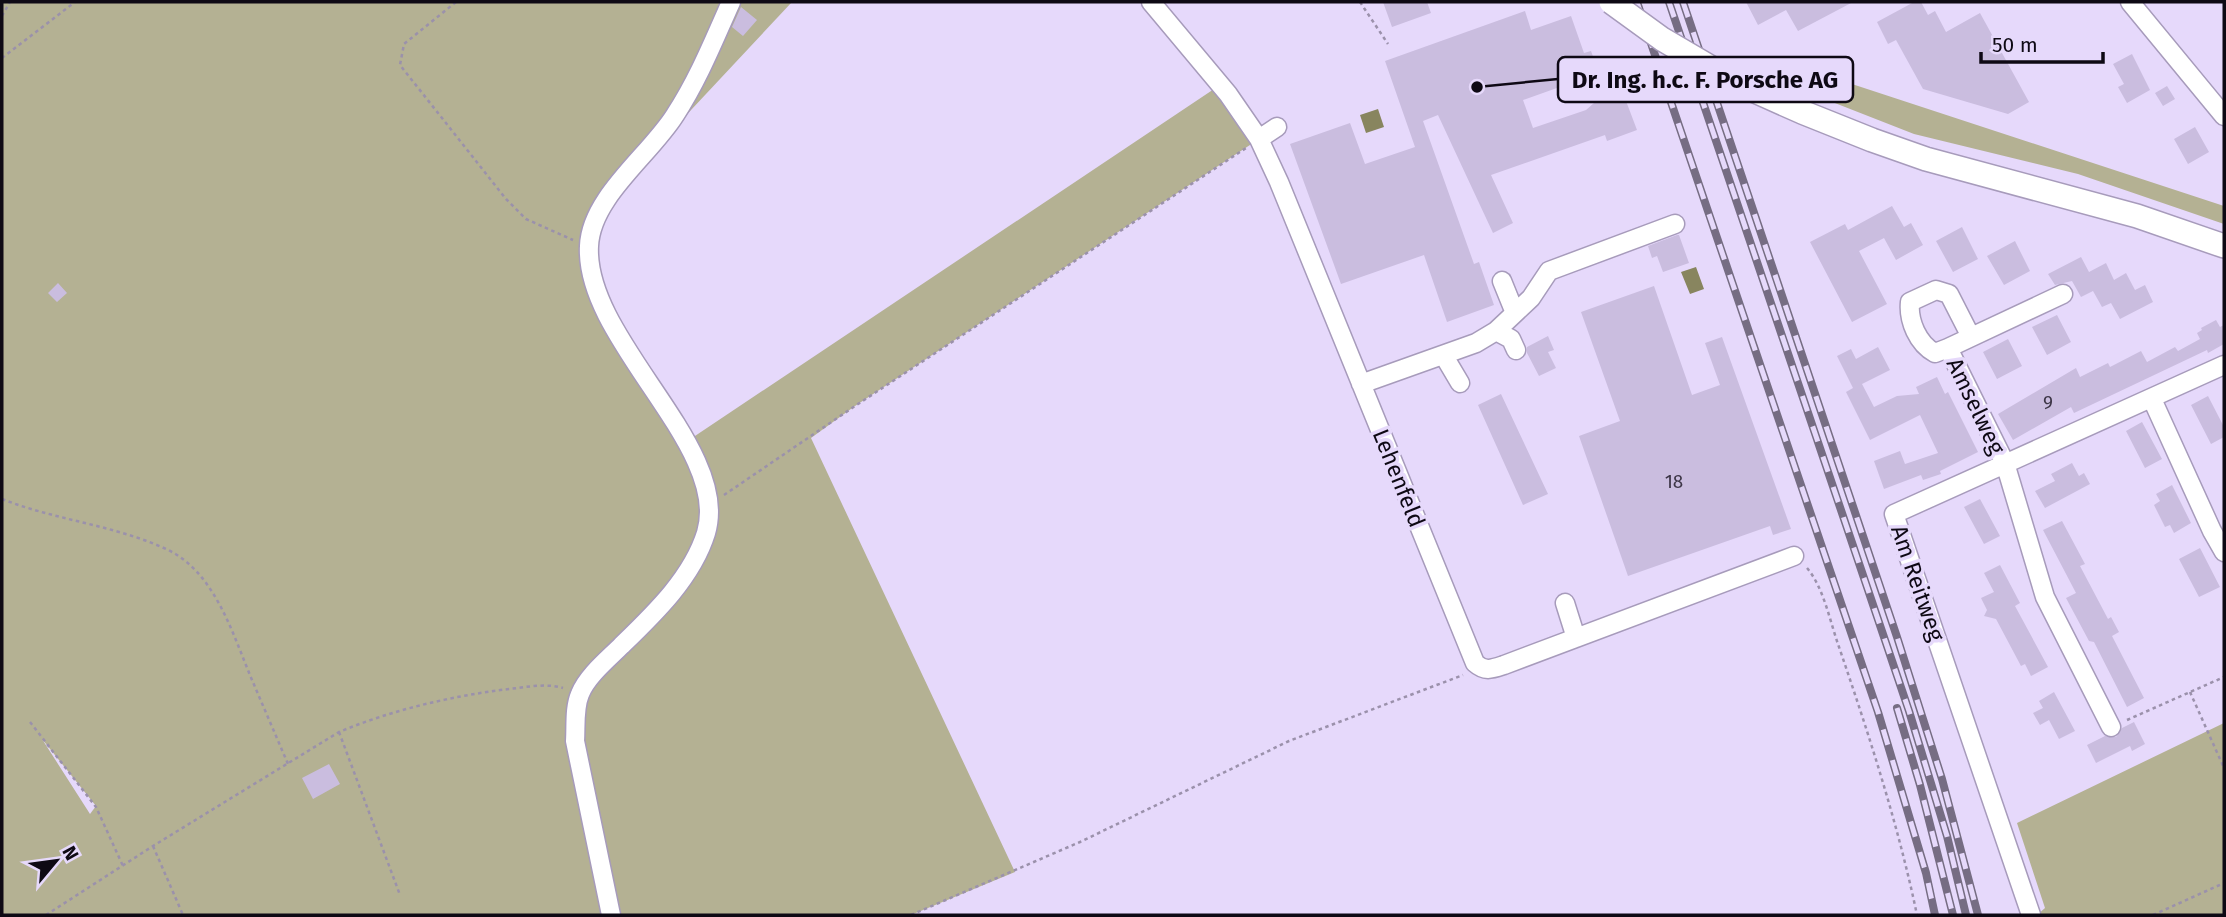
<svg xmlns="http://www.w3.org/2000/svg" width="2226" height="917" viewBox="0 0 2226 917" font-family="'Fira Sans',sans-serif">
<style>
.green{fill:#b4b193;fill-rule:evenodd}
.water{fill:#88855f}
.building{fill:#cabddf}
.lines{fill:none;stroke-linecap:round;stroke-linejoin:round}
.minor-casing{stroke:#a79bbb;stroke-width:21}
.major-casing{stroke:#a79bbb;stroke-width:26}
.path{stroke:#9b91ab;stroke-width:2.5;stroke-dasharray:3.5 3.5;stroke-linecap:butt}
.minor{stroke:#fff;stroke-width:18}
.major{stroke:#fff;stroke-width:23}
.rail-casing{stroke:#766d83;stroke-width:8}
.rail{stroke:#e6d9fb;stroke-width:5;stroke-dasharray:16;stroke-linecap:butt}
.major-bridge-casing{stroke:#a79bbb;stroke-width:26;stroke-linecap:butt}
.major-bridge{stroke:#fff;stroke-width:23}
.labels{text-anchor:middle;stroke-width:7;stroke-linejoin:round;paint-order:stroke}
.number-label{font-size:19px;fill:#3d3647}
.street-label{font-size:23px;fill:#0e0914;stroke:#e6d9fb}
.leader{fill:none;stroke:#0e0914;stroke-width:2.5}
.callout-dot{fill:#0e0914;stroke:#e6d9fb;stroke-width:2.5}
.callout{fill:#e6d9fb;stroke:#0e0914;stroke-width:2.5}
.callout-label{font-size:24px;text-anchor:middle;font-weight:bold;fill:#0e0914}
</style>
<rect width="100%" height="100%" fill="#e6d9fb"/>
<path class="green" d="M2 2H792L604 203 591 278 686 442 1220 85 1259 139 855 406 811 438 1015 872 911 915H2ZM42 739 96 806 90 814Z
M1770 57 2224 206V224L2078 174 1914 134 1753 71Z
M2224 723V915H2037L2045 908 2017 823Z"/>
<path class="water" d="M1378 109 1384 127 1366 133 1360 115Z
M1696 267 1704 289 1690 294 1681 272Z"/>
<path class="building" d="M1383 2H1427L1431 13 1392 27Z
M1746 2H1853L1798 31 1786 10 1758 25Z
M1914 2H1921L1928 15 1935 11 1946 32 1980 13 2029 102 2008 114 1923 89 1896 40 1888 44 1877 22Z
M741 7 757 20 743 36 732 27Z
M1525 11 1531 30 1571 16 1584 53 1591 51 1599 73 1523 100 1533 128 1586 110 1594 103 1623 93 1637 130 1607 141 1605 135 1491 175 1513 223 1493 233 1438 115 1423 121 1474 264 1479 262 1494 305 1447 322 1424 255 1341 284 1290 144 1350 123 1365 164 1415 147 1385 61Z
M2132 54 2150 90 2127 103 2118 87 2124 84 2113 64Z
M2167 86 2175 99 2163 106 2155 93Z
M2195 127 2209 152 2188 164 2174 139Z
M1892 206 1904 227 1911 223 1923 245 1896 260 1884 238 1859 251 1887 304 1852 322 1810 242 1845 224 1848 230Z
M1962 227 1978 259 1953 272 1936 241Z
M1677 235H1679L1689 263 1663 272 1657 256 1652 258 1648 246Z
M2015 241 2030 271 2004 285 1987 256Z
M2081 257 2089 272 2106 263 2114 280 2126 273 2135 290 2145 285 2153 302 2120 319 2111 303 2102 307 2093 291 2081 297 2072 281 2055 285 2048 274Z
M58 283 67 293 57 302 48 293Z
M1654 286 1692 395 1720 385 1705 343 1722 337 1791 529 1773 535 1770 526 1628 576 1579 436 1620 421 1581 312Z
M2057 315 2071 342 2047 355 2032 327Z
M2216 320 2220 327 2224 325V344L2208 353 2207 350 2074 413 2071 407 2013 440 1998 414 2076 368 2080 377 2108 363 2110 367 2141 351 2147 362 2175 347 2178 351 2200 339 2197 333 2202 330 2201 328Z
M1548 336 1554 350 1548 352 1556 368 1539 376 1527 353V347Z
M2008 339 2022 366 1997 379 1983 352Z
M1878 347 1890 370 1862 384 1874 407 1897 396 1919 394 1916 387 1937 377 1945 394 1948 392 1978 452 1940 471 1941 474 1923 480 1921 475 1884 489 1874 461 1900 451 1905 464 1938 453 1920 415 1870 440 1846 392 1853 388 1837 356 1851 349 1856 359Z
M1501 394 1548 494 1523 505 1478 405Z
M2208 396 2224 427V437L2211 444 2191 405Z
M2142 422 2162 459 2145 468 2126 431Z
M2072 463 2079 476 2084 473 2090 484 2045 508 2035 491 2055 481 2051 474Z
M2172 485 2191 523 2174 533 2170 525 2165 527 2154 505 2160 501 2156 494Z
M1980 499 2000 536 1984 544 1964 507Z
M2062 521 2085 564 2080 566 2108 619 2111 617 2119 632 2112 636 2144 698 2127 707 2094 642 2089 641 2066 598 2076 593 2043 530Z
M2200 548 2220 587 2199 597 2179 559Z
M2000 565 2020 603 2015 606 2048 667 2031 676 2025 664 2021 666 1996 619 1984 616 1987 610 1981 598 1994 592 1984 573Z
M2054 692 2075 731 2059 739 2049 720 2040 725 2033 713 2043 708 2039 701Z
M2134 722 2145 744 2132 751 2130 746 2096 763 2087 745 2105 736 2116 737 2122 728Z
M329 764 340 784 313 799 302 778Z"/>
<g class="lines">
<g class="minor-casing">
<path id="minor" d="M1151 2 1228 94 1259 139 1279 182 1475 663C1485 672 1492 669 1504 665L1794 556
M2130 2 2224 116
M1259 139 1277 127
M1502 281 1515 313
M1496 331 1531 298 1549 271 1675 224
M1971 337 1949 294 1936 290 1910 302C1908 321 1918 344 1935 353L1948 348 2063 294
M1948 348 2005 463 2045 597 2111 727
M1444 356 1460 383
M1361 384 1476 343 1496 331 1511 339 1516 350
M2152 399 2212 531 2224 552
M1565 603 1576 638
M611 915 575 741C576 726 574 708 580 694 587 676 608 659 621 646 654 614 692 578 706 533 732 447 584 340 589 246 591 197 650 155 675 115 698 80 714 40 731 2
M2031 915 1894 514 2224 365"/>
</g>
<g class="major-casing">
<path id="major" d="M1737 83 1802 112 1872 140 1926 159 2137 216 2224 246"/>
</g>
<path class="path" d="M456 2 404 44 400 65 506 199 526 219 573 240
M1360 2 1388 44
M2 16 10 2
M2 58 75 2
M724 495 855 406 1246 148
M2 499C55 520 114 525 166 549 215 571 233 635 252 680 264 708 276 736 288 764
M1807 568C1824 588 1830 622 1839 647 1869 735 1898 824 1917 915
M2190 692 2224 768
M2127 720 2224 677
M30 722 96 807 123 866
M339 732 400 895
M153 846 183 915
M46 915 153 846 339 732C392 710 451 696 509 689 527 687 546 683 563 688
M911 915 1080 842 1289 741 1463 675
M2153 915 2224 883"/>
<use href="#minor" class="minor"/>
<use href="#major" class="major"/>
<g class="rail-casing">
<path id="rail" d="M1637 2 1878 712 1926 873 1935 915
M1669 2 1909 711 1947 836 1966 915
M1683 2 1897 637 1942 779 1978 915
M1897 708 1920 785 1953 915"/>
</g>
<use href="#rail" class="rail"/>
<g class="major-bridge-casing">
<path id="major-bridge" d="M1611 2 1662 39 1737 83"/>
</g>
<use href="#major-bridge" class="major-bridge"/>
</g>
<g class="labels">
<g class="number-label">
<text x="2048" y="409">9</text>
<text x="1674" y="488">18</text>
</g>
<g class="street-label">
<text transform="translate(1976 406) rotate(64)" y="8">Amselweg</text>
<text transform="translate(1399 478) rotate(68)" y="8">Lehenfeld</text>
<text transform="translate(1918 583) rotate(71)" y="8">Am Reitweg</text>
</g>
</g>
<path class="leader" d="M1477 87L1558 79"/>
<circle class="callout-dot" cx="1477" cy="87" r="7"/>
<rect class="callout" x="1558" y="57" width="295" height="45" rx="7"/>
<g class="callout-label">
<text x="1705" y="88">Dr. Ing. h.c. F. Porsche AG</text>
</g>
<rect width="2226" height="917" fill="none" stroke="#0e0914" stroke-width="7"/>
<g transform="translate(56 861) rotate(61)" stroke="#e6d9fb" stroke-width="5" paint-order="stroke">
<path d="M0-5L12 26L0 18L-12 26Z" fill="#0e0914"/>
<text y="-10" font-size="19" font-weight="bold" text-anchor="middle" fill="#0e0914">N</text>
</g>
<path d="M1981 52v10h122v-10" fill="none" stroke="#0e0914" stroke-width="3.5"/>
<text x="1992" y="52" font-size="21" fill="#0e0914" stroke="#e6d9fb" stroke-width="5" paint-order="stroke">50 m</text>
</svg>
